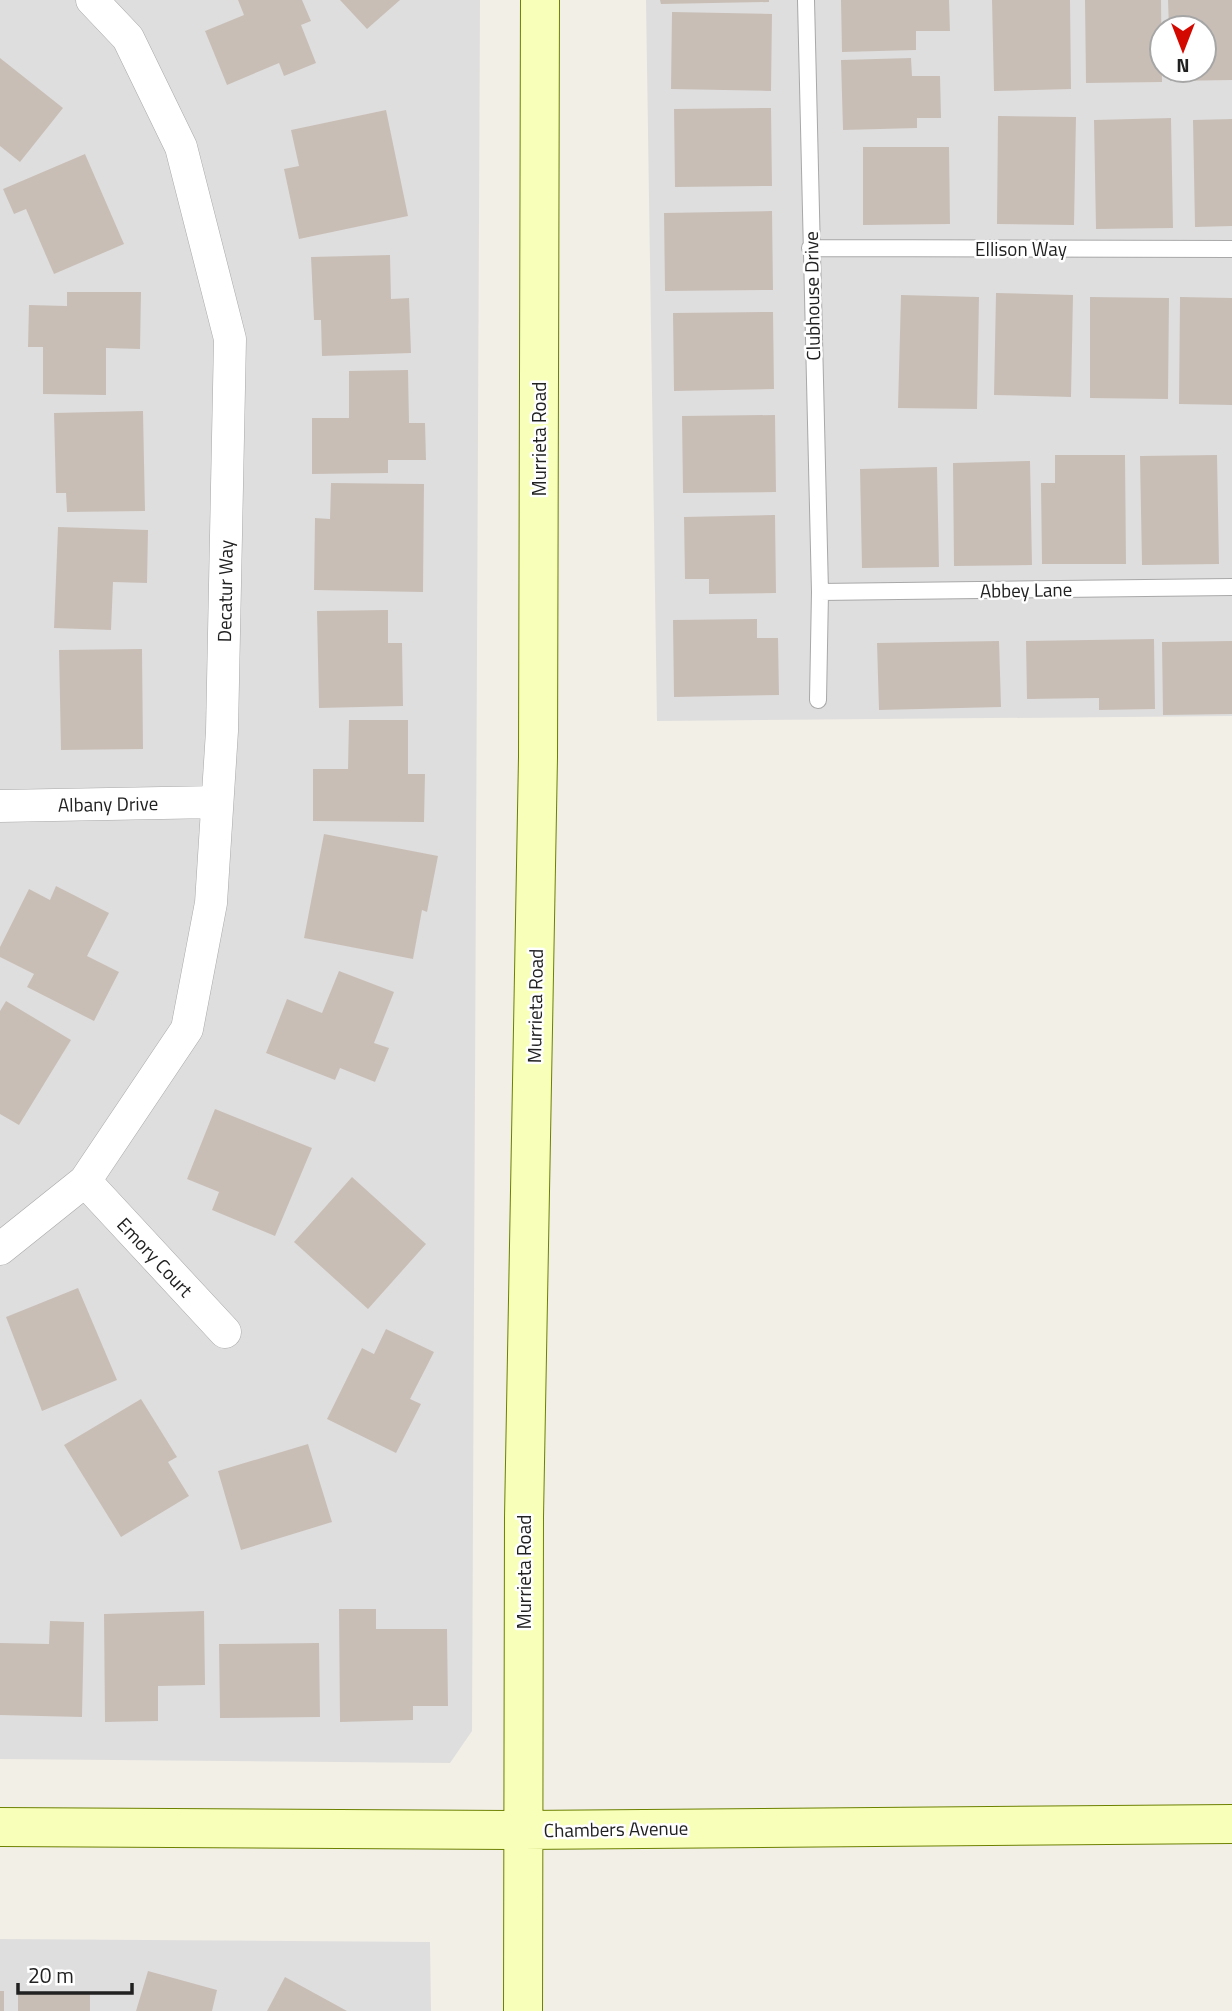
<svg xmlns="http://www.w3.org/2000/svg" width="1232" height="2011" viewBox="0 0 1232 2011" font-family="'Titillium Web',sans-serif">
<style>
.residential{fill:#dfdede;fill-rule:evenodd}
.building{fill:#c8beb6}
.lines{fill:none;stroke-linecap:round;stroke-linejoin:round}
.lane-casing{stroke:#a8a8a8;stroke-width:18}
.street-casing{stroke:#a8a8a8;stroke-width:33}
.secondary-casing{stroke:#6d8100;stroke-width:40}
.lane{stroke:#fff;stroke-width:16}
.street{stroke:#fff;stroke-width:32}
.secondary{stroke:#f8ffb9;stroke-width:38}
.labels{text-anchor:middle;stroke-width:5;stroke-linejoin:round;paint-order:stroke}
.street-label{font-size:19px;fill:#212121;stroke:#fff}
</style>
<rect width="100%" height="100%" fill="#f2efe7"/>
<path class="residential" d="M0 0H480L472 1731 450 1763 0 1759Z
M646 0H1232V716L657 721ZM1162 28H1204V70H1162Z
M0 1939 430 1942 431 2011H0Z"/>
<path class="building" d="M238 0H302L311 21 301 25 316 63 284 76 279 63 227 85 205 31 244 15Z
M340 0H400L367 29Z
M660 0H769V2L661 4Z
M841 0H949L950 31H916V50L842 52Z
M992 0H1070L1071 89 994 91Z
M1085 0H1161L1162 82 1086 83Z
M1168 0H1232V80L1170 81V70H1204V28H1169Z
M672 12 772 14 771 91 671 89Z
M0 58 63 108 20 162 0 146Z
M911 58 912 76H940L941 118H917V128L843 130 841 60Z
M771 108 772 186 675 187 674 109Z
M386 110 408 216 299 239 284 169 299 166 291 130Z
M998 116 1076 117 1074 225 997 224Z
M1171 118 1173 228 1096 229 1094 120Z
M1232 119V226L1195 227 1193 120Z
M863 147H949L950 224 863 225Z
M85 154 124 244 54 274 26 209 14 214 3 189Z
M772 211 773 290 665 291 664 213Z
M390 255 391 299 409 298 411 353 322 356 321 320H314L311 257Z
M67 292H141L140 349 106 348V395L43 394V347H28L29 305 67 306Z
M996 293 1073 295 1071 397 994 395Z
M901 295 979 297 977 409 898 408Z
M1090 297 1169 298 1168 399 1090 398Z
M1180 297 1232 298V405L1179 404Z
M773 312 774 389 674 391 673 313Z
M408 370 409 423H425L426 460H388V473L312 474V418H349V371Z
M143 411 145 511 67 512 66 493H56L54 413Z
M775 415 776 492 683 493 682 416Z
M1055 455H1125L1126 564H1042L1041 483H1055Z
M1217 455 1219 564 1142 565 1140 456Z
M1030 461 1032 565 954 566 953 463Z
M937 467 939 567 862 568 860 469Z
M331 483 424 484 423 592 314 590 315 518 330 519Z
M775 515 776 593 709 594V579H685L684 517Z
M58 527 148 530 147 583 113 582 111 630 54 628Z
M388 610V643H402L403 706 319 708 317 611Z
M757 619V638H778L779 695 674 697 673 620Z
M1154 639 1155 709 1099 710V698L1027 699 1026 641Z
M999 641 1001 707 879 710 877 643Z
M1232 641V714L1163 715 1162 642Z
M142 649 143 749 61 750 59 650Z
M349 720H408V774H425L424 822 313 821V769H348Z
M324 834 438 856 427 912 422 910 413 959 304 938Z
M56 886 109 913 87 956 119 972 94 1021 27 987 34 974 0 957V947L29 889 50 900Z
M339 971 394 992 374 1043 389 1048 375 1082 340 1068 335 1080 266 1053 287 999 322 1013Z
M6 1001 71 1040 19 1125 0 1114V1011Z
M215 1109 312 1148 275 1236 212 1210 219 1192 187 1179Z
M352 1177 426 1244 368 1309 294 1242Z
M78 1288 117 1380 42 1411 6 1317Z
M386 1329 434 1352 410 1399 421 1404 396 1453 327 1419 362 1348 374 1354Z
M141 1399 177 1457 168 1462 189 1496 121 1537 64 1445Z
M308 1444 332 1522 241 1550 218 1471Z
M339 1609H376V1629H447L448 1706H413V1720L340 1722Z
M204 1611 205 1685 158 1686V1721L105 1722 104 1614Z
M50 1621 84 1622 82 1717 0 1715V1643L49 1644Z
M319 1643 320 1717 220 1718 219 1644Z
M148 1971 217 1990 212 2011H136Z
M285 1977 347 2011H267Z
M0 1991H4V2011H0Z
M18 1992 90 1994V2011H18Z"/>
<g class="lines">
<g class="lane-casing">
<path id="lane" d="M806 0 820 592 818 700
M810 248 1232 249
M820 592 1232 587"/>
</g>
<g class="street-casing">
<path id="street" d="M0 806 216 802
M85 1181 225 1332
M0 1249 85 1181 187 1029 211 903 222 731 230 339 181 147 128 38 92 0"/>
</g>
<g class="secondary-casing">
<path id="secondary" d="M0 1827 524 1830 1232 1824
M523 2011 524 1517 538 757 540 0"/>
</g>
<use href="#lane" class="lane"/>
<use href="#street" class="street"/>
<use href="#secondary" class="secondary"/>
</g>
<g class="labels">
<g class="street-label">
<text x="1021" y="256">Ellison Way</text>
<text transform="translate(812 296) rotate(-91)" y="7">Clubhouse Drive</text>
<text transform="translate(539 439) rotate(-90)" y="7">Murrieta Road</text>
<text transform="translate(1026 590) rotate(-1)" y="7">Abbey Lane</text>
<text transform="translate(225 591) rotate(-89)" y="7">Decatur Way</text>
<text transform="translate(108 804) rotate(-1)" y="7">Albany Drive</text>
<text transform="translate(535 1006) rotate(-89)" y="7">Murrieta Road</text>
<text transform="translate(155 1257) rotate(47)" y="7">Emory Court</text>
<text transform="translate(524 1572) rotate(-90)" y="7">Murrieta Road</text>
<text transform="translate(616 1829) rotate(-1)" y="7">Chambers Avenue</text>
</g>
</g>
<g transform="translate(1183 49) rotate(180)"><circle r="33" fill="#ffffff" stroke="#a6a6a6" stroke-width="2"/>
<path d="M0-5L12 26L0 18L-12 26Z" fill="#d30900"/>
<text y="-10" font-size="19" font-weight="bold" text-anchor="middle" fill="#212121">N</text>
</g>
<path d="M18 1983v10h114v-10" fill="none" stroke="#212121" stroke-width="3.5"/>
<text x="28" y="1983" font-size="21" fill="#212121" stroke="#ffffff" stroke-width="5" paint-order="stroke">20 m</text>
</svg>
